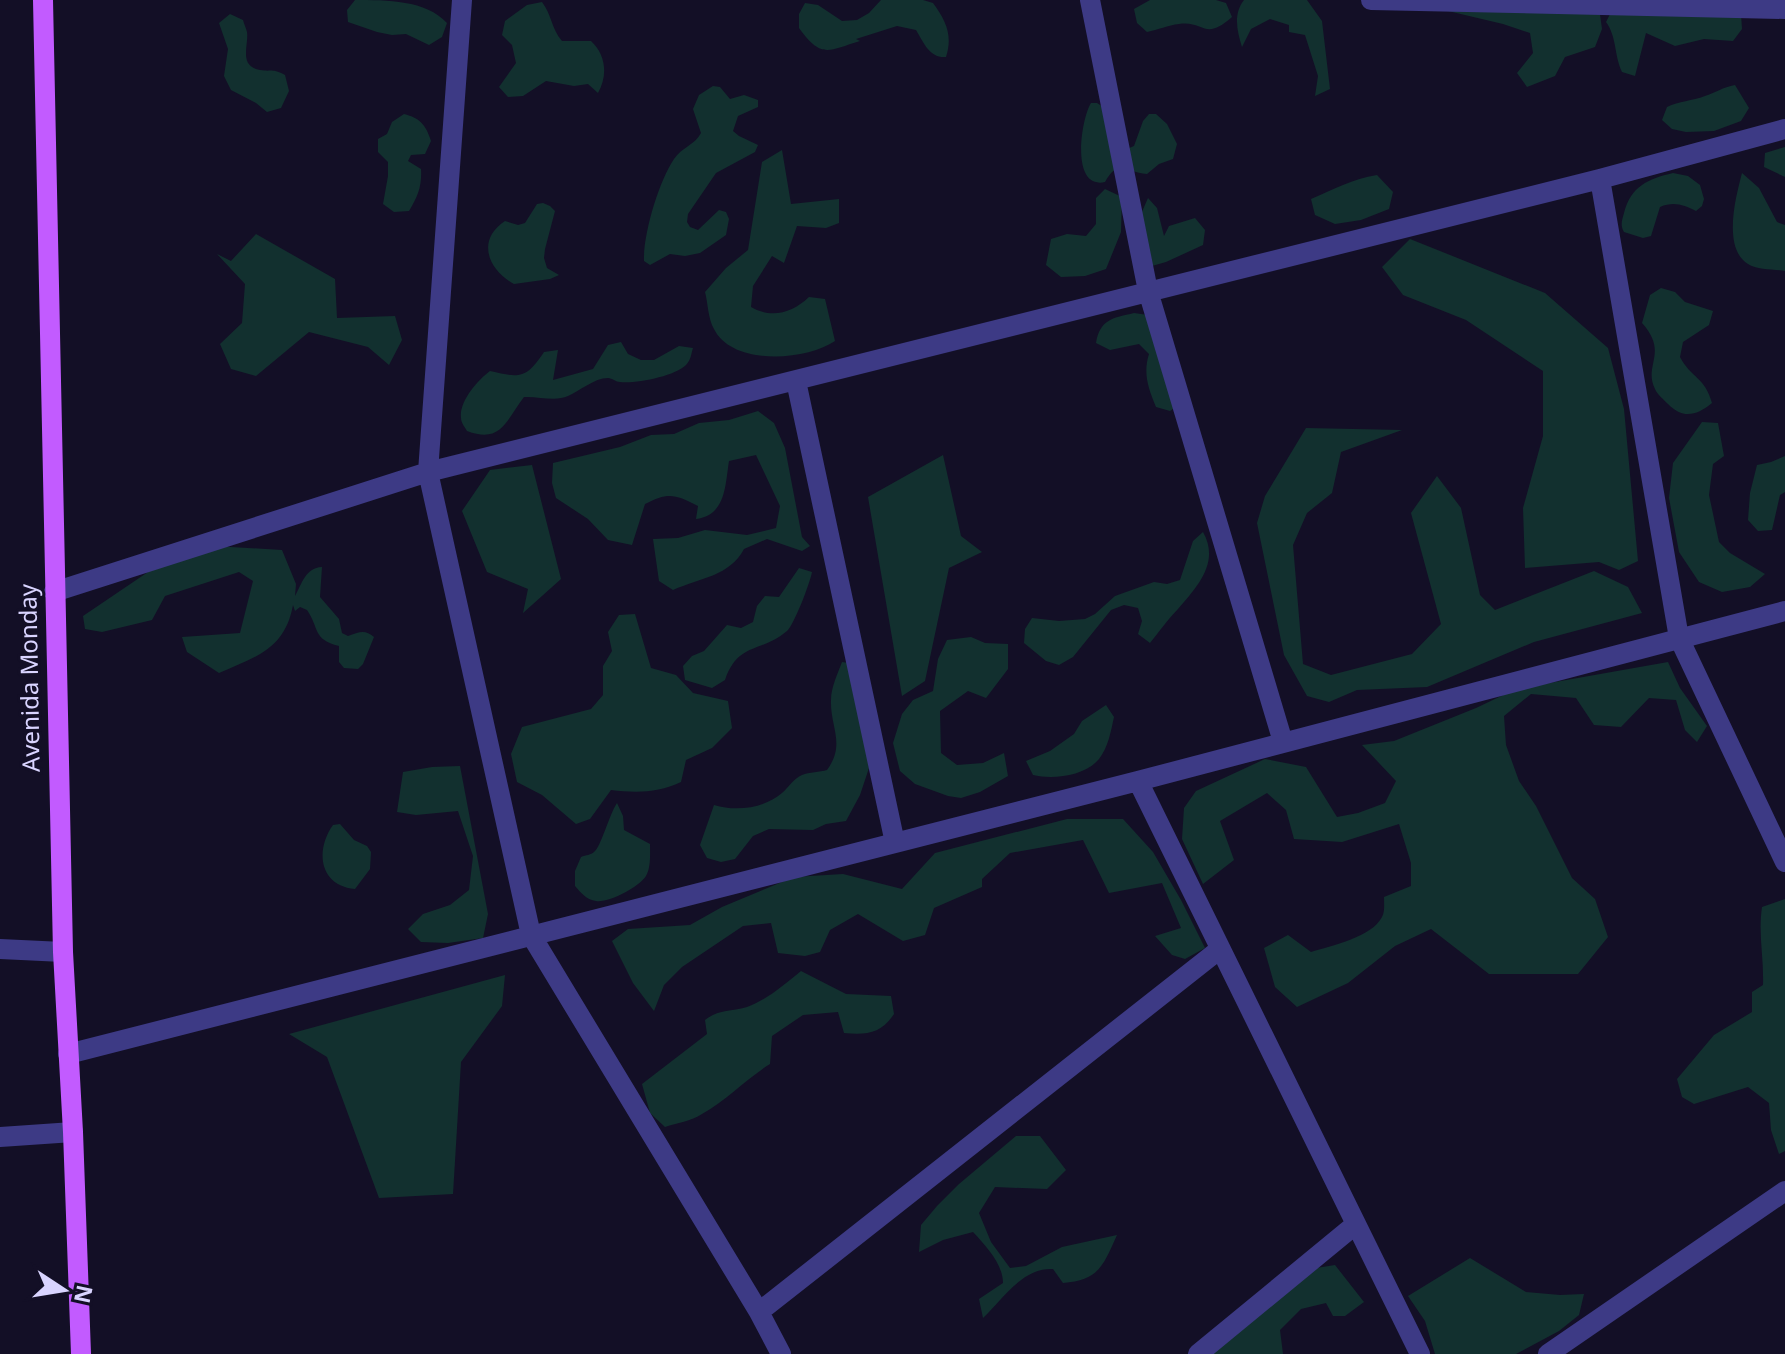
<svg xmlns="http://www.w3.org/2000/svg" width="1785" height="1354" viewBox="0 0 1785 1354" font-family="'Noto Sans',sans-serif">
<style>
.green{fill:#12302f}
.lines{fill:none;stroke-linecap:round;stroke-linejoin:round}
.minor{stroke:#3d3a85;stroke-width:20}
.major{stroke:#c25bff;stroke-width:20}
.labels{text-anchor:middle;stroke-width:6;stroke-linejoin:round;paint-order:stroke}
.street-label{font-size:24px;fill:#d9d4ff;stroke:#130f26}
</style>
<rect width="100%" height="100%" fill="#130f26"/>
<path class="green" d="M355 0C387 0 426 0 447 23L442 37 429 45 406 34 392 35 377 32 348 22 347 10Z
M881 0H923L933 3C946 21 953 35 946 57 929 58 924 43 916 30L897 26 856 39 860 41C827 51 822 59 799 28V14L805 3 818 5 842 21 857 20 869 13Z
M1150 0H1216L1226 3 1232 17C1204 42 1204 20 1179 24 1168 25 1158 30 1147 32L1137 23 1134 9Z
M1244 0H1307L1322 21 1330 89 1315 96 1318 76 1305 35 1289 32V25L1270 19 1251 29 1242 47C1237 31 1233 14 1244 0Z
M542 2C552 15 551 28 562 41H591C606 55 608 75 598 93L588 84 574 86 546 81 523 96 508 97 499 87 516 63 512 45 502 35 505 21 527 5Z
M1599 7 1602 29 1595 47 1565 57 1555 76 1527 87 1517 73 1533 53 1530 33 1503 24 1448 11Z
M1613 8 1741 14 1742 29 1733 41 1704 39 1675 46 1646 33 1635 76 1622 72C1614 55 1617 37 1606 22Z
M230 14 243 20C244 24 246 28 247 32 249 45 238 66 260 70 272 72 271 68 285 75L289 91 281 108 267 112 256 103 231 90 224 76 228 49 219 23Z
M1735 85 1749 108 1741 121 1714 131 1686 132 1672 129 1662 120 1667 107C1679 101 1692 101 1705 96 1715 93 1723 87 1735 85Z
M713 86 720 87 730 99 744 95 758 100V107L738 116 733 131 739 136 758 145 755 152 716 173 688 214 687 222 690 227 698 230 719 210 726 212 729 219 726 235 700 253 685 256 670 254 650 265 644 261C643 234 659 181 674 159 682 147 695 145 701 133L693 109 699 95Z
M1091 103H1097L1103 107 1127 149 1134 146 1143 121 1149 114H1156L1167 124 1177 144 1173 159 1159 164 1147 174C1126 173 1119 157 1105 182 1070 190 1081 119 1091 103Z
M404 114C420 118 426 125 431 141L425 154 411 155 408 161 421 169C422 186 418 196 409 211L394 212 383 204 388 176V162L378 152V139L387 134 392 122Z
M1785 147V177L1764 167 1765 153Z
M782 150 791 204 839 199V223L826 228 797 226 784 263 772 256 753 286 751 307C772 319 792 313 809 297L825 299 835 341C806 361 732 366 714 329 708 319 708 303 705 292L726 268 748 250 762 162Z
M1673 173 1688 176 1700 185 1704 199 1702 206 1696 211C1684 205 1674 201 1660 207L1651 236 1643 238 1624 232C1620 225 1622 220 1624 213 1631 186 1648 179 1673 173Z
M1742 173 1759 188 1777 222 1785 225V271C1774 269 1757 270 1748 264 1722 248 1736 196 1742 173Z
M1377 175 1393 192 1389 209 1361 220 1335 224 1315 215 1311 199C1335 189 1352 179 1377 175Z
M1105 189 1122 197 1121 232 1106 269 1085 276 1061 277 1046 265 1051 239 1067 234 1086 236 1096 224V198Z
M1148 198 1157 208 1164 236 1169 226 1195 218 1205 230 1203 245 1166 262 1152 266 1141 214Z
M543 203 550 206 555 211 545 249 544 258 547 268 559 275 550 279 514 284C488 270 476 240 505 221L518 225 525 223 537 204Z
M256 234 335 279 337 318 395 316 402 340 389 365 368 347 309 332 256 376 231 369 220 344 242 323 245 284 217 254 231 261Z
M1410 239 1545 293 1608 348 1624 409 1638 561 1619 570 1599 562 1525 568 1523 508 1543 436V371L1466 320 1403 295 1382 267Z
M1661 288 1675 292 1685 302 1713 311 1709 325 1683 342 1680 357C1691 378 1705 377 1712 403 1696 416 1683 419 1668 404 1664 400 1657 394 1655 389 1643 365 1669 353 1642 323L1650 295Z
M1134 313 1148 315 1182 403 1170 411 1156 407C1148 388 1143 373 1149 354L1139 344 1110 350 1096 343C1100 319 1113 318 1134 313Z
M621 342 628 354 641 360H654L679 346 693 348C691 354 691 360 686 365 675 376 636 384 620 382 616 382 612 378 608 378 594 378 580 391 568 396 555 402 538 396 524 397 506 420 502 444 467 431 465 427 461 423 461 418 459 401 478 380 490 371 520 378 526 379 544 352L558 350 553 380 593 369 608 345Z
M758 411 774 423 785 448 802 537 810 546 802 551 767 539 744 549C730 576 700 578 673 590L659 581 653 539 678 538 705 530 747 535 776 528 780 506 756 455 729 461C725 486 726 515 696 519L698 506C675 494 668 492 645 504L632 545 608 540 588 519 556 498 552 483 553 463 620 447 651 435 674 434 699 423 729 420Z
M1702 422 1718 423 1724 456 1713 464 1709 495 1719 542 1730 553 1765 574 1750 587 1722 592 1699 582 1679 552 1669 498 1673 463Z
M1306 428 1402 430 1341 452 1332 493 1307 513 1293 545 1303 664 1331 675 1412 654 1441 624 1411 513 1437 476 1461 508 1480 595 1495 610 1594 571 1628 587 1642 613 1534 642 1427 687 1357 690 1329 702 1307 696 1284 655 1257 523 1265 496Z
M943 455 961 536 982 552 949 568 925 681 902 696 868 497Z
M1785 456V492L1780 495 1772 530 1758 531 1748 520 1750 493 1757 465 1771 462Z
M532 465 561 579 523 613 528 589 487 572 462 511 490 470Z
M1203 532C1220 562 1198 586 1178 609 1168 619 1159 632 1150 643L1138 634 1142 621 1138 608 1124 605 1111 610 1073 657 1059 665 1046 661 1024 643 1025 629 1032 618 1059 621 1085 619 1095 614 1115 596 1154 582 1167 584 1180 580 1193 541Z
M214 546 282 550 296 584 295 596C302 584 305 568 322 567L320 597 339 619 342 633 348 636C359 632 365 629 374 637L363 664 358 669 344 668 339 662V646C312 639 320 629 307 610L300 607 295 611 293 605C285 649 256 657 219 673L187 652 182 637 240 633 253 581 239 572 165 596 152 620 102 632 85 629 83 616 148 572Z
M799 568 812 572C810 583 794 625 787 631 761 653 738 642 725 680L712 688 685 680 683 666 692 656 704 651 727 625 741 628 753 622 757 606 765 596 779 597Z
M635 614 651 668 676 675 693 693 728 701 732 728 712 748 686 760 681 782C658 793 636 793 611 790L590 819 576 824 542 795 517 782 511 754 522 727 591 709 603 695V666L612 651 608 632 619 615Z
M971 637 985 643 1008 644V669L986 698 968 691 940 711 941 753 957 765 983 763 1004 753 1008 776 980 792 961 798 948 796 915 784 900 771 893 743 902 714 913 700 933 691 938 659 947 640Z
M842 662 856 664 869 768 860 795 846 821 826 824 813 830 769 829 753 836 735 859 721 862 707 858 700 845 714 805C737 812 764 808 782 793 788 788 794 778 802 775 809 772 820 772 827 770 846 744 830 727 831 700 831 687 838 673 842 662Z
M1668 662 1680 688 1707 726 1697 742 1685 730 1676 700 1649 698 1621 727 1594 725 1576 698 1531 694 1504 716 1506 745 1519 781 1536 806 1572 878 1595 899 1608 937 1578 974H1489L1431 929 1395 946 1348 983 1297 1007 1275 987 1264 948 1288 935 1311 952C1331 946 1372 937 1382 917 1385 912 1384 903 1384 897L1411 886V863L1399 824 1342 842 1294 839 1286 810 1267 793 1220 821 1234 860 1203 884 1182 839 1184 808 1196 791 1265 759 1306 767 1337 817 1358 813 1385 803 1396 781 1362 745 1394 741 1476 708 1516 689Z
M1106 705 1114 717C1111 731 1108 748 1099 759 1085 776 1053 780 1033 775L1026 761 1050 751 1074 734 1082 721Z
M460 766 488 914 483 938 448 943 421 942 408 929 423 914 450 905 469 890 473 856 458 811 416 815 397 812 403 772 432 767Z
M617 803 623 816 624 830 650 844C650 854 651 867 646 876 639 887 609 903 596 901 587 900 581 893 575 886V871L581 857C586 855 591 855 594 852 601 847 609 815 617 803Z
M1067 819H1123L1153 852 1181 900 1205 948 1185 959 1172 955 1155 936 1181 928 1162 883 1109 893 1083 840 1010 853 982 879V887L934 908 925 935 903 941 858 914 830 930 820 952 805 956 778 953 771 923 743 926 682 967 664 985 654 1011 633 983 612 941 628 929 690 925 722 907 794 877 843 874 902 889 935 853Z
M340 824 354 840 367 846 371 852 370 869 355 889C319 886 315 850 333 825Z
M1785 899V1151L1779 1154 1771 1130 1769 1103 1748 1087 1694 1104 1682 1097 1677 1079 1714 1035 1752 1012V992L1763 985C1764 958 1758 934 1762 907Z
M801 971 846 994 891 996 894 1014C881 1034 866 1035 844 1033L838 1012 803 1015 772 1036 770 1064C746 1079 727 1100 702 1114 691 1121 677 1123 665 1127L650 1113 642 1084 707 1034 705 1020C719 1009 730 1012 747 1007 767 1000 785 984 801 971Z
M505 975 502 1006 461 1062 453 1194 379 1198 327 1057 289 1034Z
M1016 1136H1040L1066 1170 1047 1189 995 1187 979 1213 991 1242 1010 1268 1026 1266 1062 1247 1117 1235C1103 1266 1099 1280 1063 1283L1053 1269C1023 1267 1003 1299 983 1318L979 1299 1003 1283C1003 1264 986 1246 973 1232L943 1240 919 1252 921 1225 937 1206 959 1184Z
M1470 1258 1526 1292 1560 1295 1584 1294 1579 1315 1559 1331 1516 1354H1435L1425 1321 1408 1296Z
M1335 1265 1364 1302 1345 1316H1333L1326 1303 1301 1309 1280 1330 1283 1354H1197L1310 1269Z"/>
<g class="lines">
<path class="minor" d="M462 0 428 472 531 935 759 1312 781 1354
M1090 0 1148 291 1283 742
M1371 0 1785 9
M1600 179 1679 638 1785 862
M796 381 895 843
M54 592 428 472 1600 179 1785 129
M1138 781 1420 1354
M0 949 63 952
M68 1054 1138 781 1785 611
M0 1137 73 1132
M759 1312 1220 949
M1198 1354 1356 1224
M1548 1354 1785 1191"/>
<path class="major" d="M43 0 63 952 73 1132 81 1354"/>
</g>
<g class="labels">
<g class="street-label">
<text transform="translate(30 678) rotate(-91)" y="8">Avenida Monday</text>
</g>
</g>
<g transform="translate(64 1290) rotate(102)" stroke="#130f26" stroke-width="6" paint-order="stroke">
<path d="M0-6L14 30L0 20L-14 30Z" fill="#d9d4ff"/>
<text y="-12" font-size="22" font-weight="bold" text-anchor="middle" fill="#d9d4ff">N</text>
</g>
</svg>
